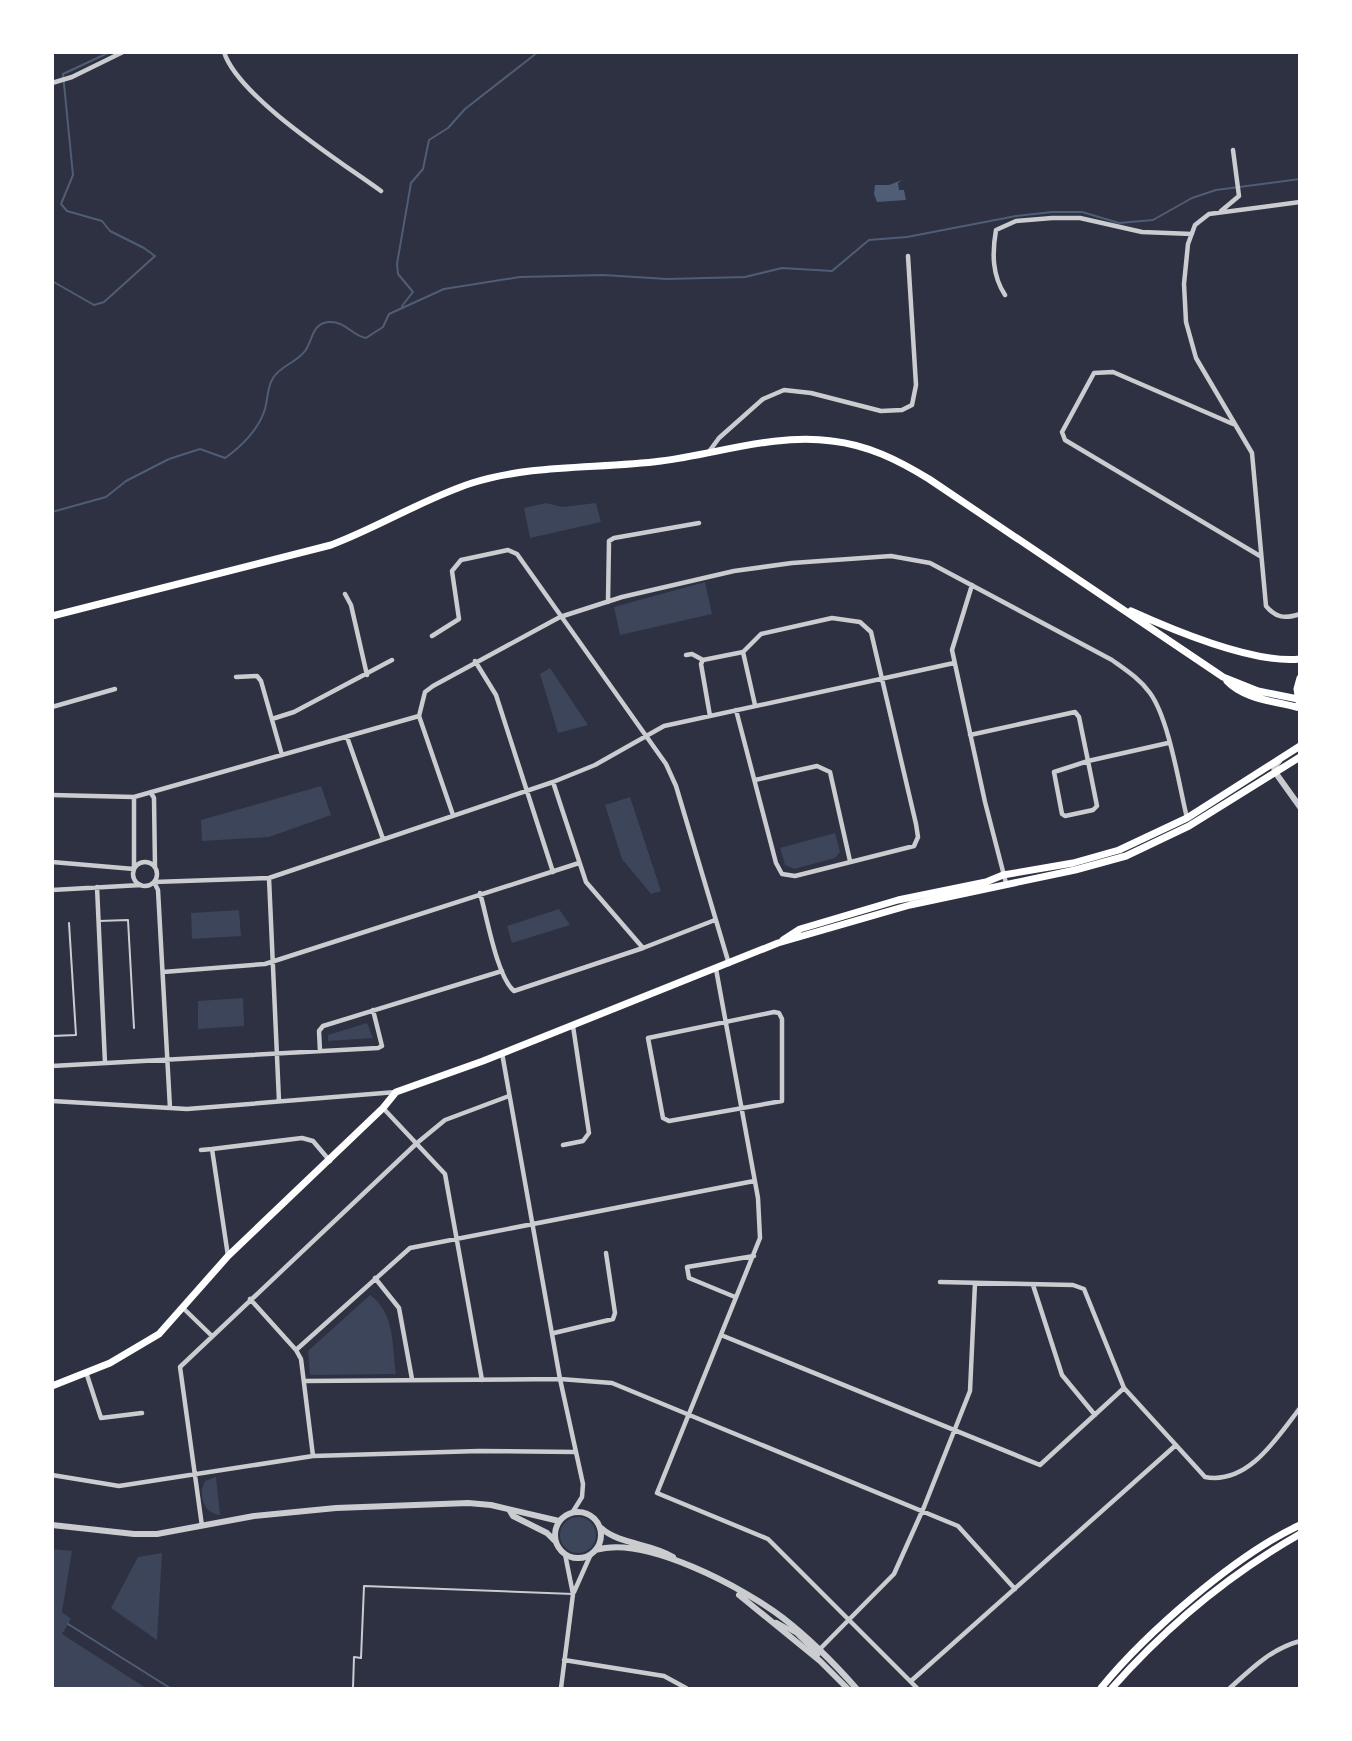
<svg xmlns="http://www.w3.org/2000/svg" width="1352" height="1741" viewBox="0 0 1352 1741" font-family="'Noto Sans',sans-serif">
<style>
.green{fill:#3c4559}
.water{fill:#4f5d75}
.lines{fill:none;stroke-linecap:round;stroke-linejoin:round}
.stream{stroke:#4f5d75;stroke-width:2}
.service{stroke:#caccd0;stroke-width:2}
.minor{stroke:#caccd0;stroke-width:4.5}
.tertiary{stroke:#caccd0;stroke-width:6}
.secondary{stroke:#fff;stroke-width:7}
</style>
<rect width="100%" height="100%" fill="#2d3142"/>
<path class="green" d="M546 503 562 507 596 503 601 522 530 538 524 508Z
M705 582 712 614 620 635 614 607Z
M550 668 588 725 558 733 540 674Z
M321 786 331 815 269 837 202 841 201 820Z
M630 797 661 891 651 894 622 859 605 805Z
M835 833 840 852 835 858 794 869 785 865 780 848Z
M559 909 570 925 512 943 507 926Z
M239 910 241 936 192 939 191 913Z
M243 998 244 1026 198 1029V1001Z
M367 1023 373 1038 328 1041V1035Z
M370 1295C395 1313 392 1345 396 1374L310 1375 308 1351Z
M216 1477 220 1515C203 1514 198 1494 205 1481Z
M560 1535a18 18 0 1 1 36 0a18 18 0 1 1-36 0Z
M53 1549 72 1551 62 1612 71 1619 62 1634 146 1688H53Z
M162 1553 157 1640 111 1608 138 1557Z"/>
<path class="water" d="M902 180 898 183 899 190H904L906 200 877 202 874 194 875 185H889Z"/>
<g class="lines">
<path class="stream" d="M52 281 94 305 104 302 155 256 144 248 110 231 102 221 67 211 61 204 73 175 63 74 110 52
M402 306 413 292 398 274 397 264 411 183 423 169 429 140 448 128 465 109 538 52
M52 512 106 497 126 481 169 459 200 449 225 458C241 447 259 429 265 409 268 399 267 387 273 378 280 366 296 363 305 351 313 340 312 323 329 322 346 321 352 336 366 338L383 327 389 314 444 289 520 277 603 275 667 279 745 277 782 268 832 271 869 240 907 237 1016 216 1052 212H1082L1119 223 1153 220 1192 198 1216 190 1300 179
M68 1624 170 1688"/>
<path class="service" d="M99 921 128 920 134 1028
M52 1036 76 1035 69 923
M353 1688 354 1657 361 1658 364 1586 573 1594"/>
<path class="minor" d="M224 52C238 97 341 162 381 191
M52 83 72 77 123 52
M1300 202 1209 214 1195 225 1188 244 1184 284 1186 322 1196 358 1252 453 1266 606C1276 618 1285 619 1300 614
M1221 211 1239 196 1233 150
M1005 295C992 275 992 253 996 230L1016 221 1052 218H1080L1142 232 1192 234
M1233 424 1113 372 1094 373 1062 432 1065 440 1260 556
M708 453 719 438 763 399 784 390 811 393 881 411 902 410 912 405 916 385 908 256
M972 585 952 650 985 802 1006 883
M345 594 351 605 367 675
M608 602 609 541 614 538 699 523
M432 636 459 619 452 571 461 560 508 550 517 554 666 764 676 786 729 964
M686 655 692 654 703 660
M475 661 496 695 553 872
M236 677 257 676 261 681 282 755
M52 707 115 689
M736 710 776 863 782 874 795 876 914 846 918 837 916 824 871 632 860 622 832 618 761 634 743 652
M710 716 701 664 703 660 743 652 755 705
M272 719 294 712 392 660
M970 735 1075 712 1079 717 1088 761 1168 743
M347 737 383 839
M1088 761 1097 806 1093 810 1065 816 1062 814 1054 772Z
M755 780 817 766 830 772 850 861
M553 782 586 882 643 948
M151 793 154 798 155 867
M52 795 134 797 419 716
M453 815 419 716 425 692 433 686 560 617 622 597 734 571 792 563 891 556 930 563 1112 660C1126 670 1140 679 1150 693 1169 719 1179 785 1187 818
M52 862 134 869V797
M133 874a12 12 0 1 1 24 0a12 12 0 1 1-24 0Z
M269 878 279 1101
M97 887 105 1063
M52 890 141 885
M480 893C487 917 497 977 514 991L643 948 715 920
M716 969 758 1198 760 1238 657 1493 768 1539 917 1688
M163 972 265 964 579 863
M774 1012 779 1013 782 1019V1101L669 1121 663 1118 648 1038Z
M320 1051 319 1031 323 1026 502 971
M502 1053 560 1379 583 1484 582 1497 572 1513
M52 1066 378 1048 382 1046 373 1010
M52 1101 187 1109 396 1092
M170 1108 158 890 154 882 269 878 553 782 595 765 664 726 954 663
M383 1108 445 1174 482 1380
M563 1145 583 1141 589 1133 573 1026
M201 1150 212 1149
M228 1256 212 1149 302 1138 313 1141 330 1161
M375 1278 399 1308 412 1379
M940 1282 1073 1285 1084 1289 1124 1388 1205 1477C1248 1485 1277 1438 1300 1408
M1033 1285 1062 1375 1095 1415
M735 1297 689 1278 687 1267 754 1256
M250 1299 296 1350 301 1359 313 1456
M182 1307 212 1336
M554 1333 613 1319 615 1313 606 1253
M721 1335 1040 1465 1124 1388
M296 1350 410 1248 754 1181
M86 1372 101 1418 142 1413
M304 1381 560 1379 612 1383 958 1526 1015 1589
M52 1475 119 1486 313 1456 479 1451 576 1452
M202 1526 180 1367 417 1143 445 1120 509 1096
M574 1592 590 1556
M776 1622 796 1633 818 1655
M817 1652 894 1574 924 1507 970 1391 975 1283
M564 1660 664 1676 686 1688
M911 1681 1176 1445
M561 1688 573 1594 565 1554
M1230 1688C1252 1668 1271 1649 1300 1641"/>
<path class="tertiary" d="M1279 761 1274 767 1275 772 1300 807
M510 1511 513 1516 547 1533 555 1541
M555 1535a23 23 0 1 1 46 0a23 23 0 1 1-46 0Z
M52 1525 134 1534H157L254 1516 336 1508 468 1503 491 1505 559 1521
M601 1528C620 1545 651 1543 673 1557
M596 1550C645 1535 744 1588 783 1618 810 1639 833 1662 856 1688
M739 1595 820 1661 847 1688"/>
<path class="secondary" d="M1131 611C1173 630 1254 664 1300 659
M52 616 331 545C379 527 423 499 472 483 532 464 599 469 661 461 717 454 776 433 832 441 868 445 898 460 929 479L1223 677 1258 691 1298 699
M1227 681C1245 700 1276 701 1300 708
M1299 702 1297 689 1300 678
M783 940 800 929 898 900 986 882 1003 875 1073 863 1119 850 1187 818 1300 746
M52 1386 110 1363 159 1334 228 1256 383 1108 396 1092 483 1061 778 943 910 905 1075 870 1126 856 1189 826 1300 757
M1101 1688C1145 1634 1235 1555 1300 1525
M1112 1688C1165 1628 1230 1574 1300 1534"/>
</g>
<rect width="1352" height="1741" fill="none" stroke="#ffffff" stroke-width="108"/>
</svg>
